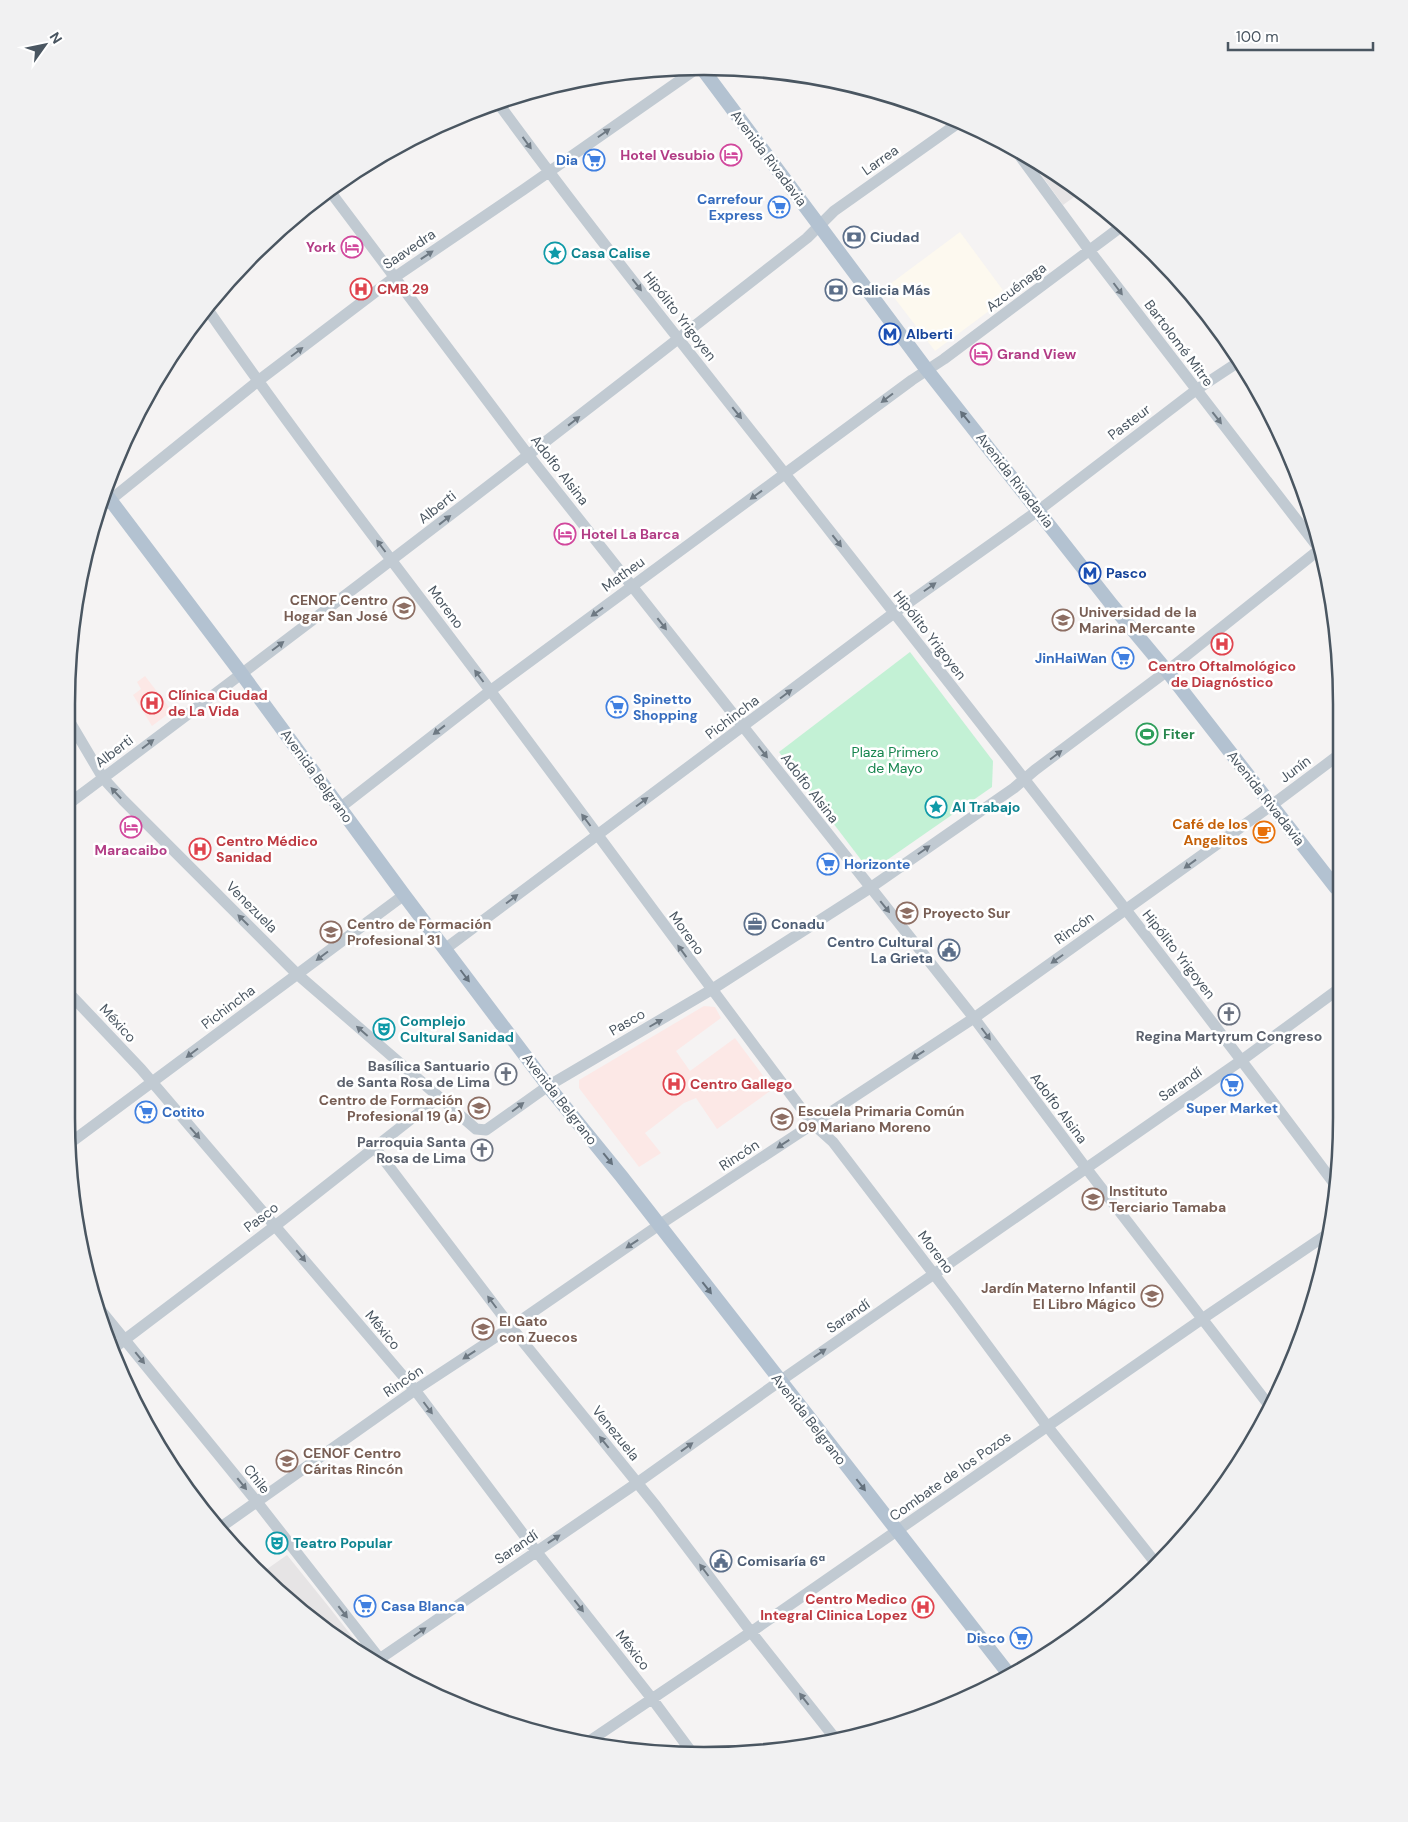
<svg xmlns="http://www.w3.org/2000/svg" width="1408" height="1822" viewBox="0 0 1408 1822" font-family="'DM Sans',sans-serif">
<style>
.commercial{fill:#fdf9ef}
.education{fill:#e6e4e5}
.medical{fill:#fce8e6}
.green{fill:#c3f1d5}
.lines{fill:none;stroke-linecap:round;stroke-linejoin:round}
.minor{stroke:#c1cad2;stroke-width:11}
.major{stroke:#b3c2d1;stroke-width:14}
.oneway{fill:#6e7983}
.oneway2{fill:#64717d}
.labels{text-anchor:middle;stroke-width:5;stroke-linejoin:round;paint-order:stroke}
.hotel-label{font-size:14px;font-weight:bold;fill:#b23c85;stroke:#fff;text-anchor:end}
.street-label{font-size:14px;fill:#4a5661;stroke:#fff}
.shop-label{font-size:14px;font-weight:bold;fill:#366cbe;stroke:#fff;text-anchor:end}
.service-label{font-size:14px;font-weight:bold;fill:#4e5e75;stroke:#fff;text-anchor:start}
.culture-label{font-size:14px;font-weight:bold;fill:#0d838f;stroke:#fff;text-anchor:start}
.health-label{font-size:14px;font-weight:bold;fill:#be3a42;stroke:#fff;text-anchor:start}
.transit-label{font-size:14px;font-weight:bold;fill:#164399;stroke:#fff;text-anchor:start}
.education-label{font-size:14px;font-weight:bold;fill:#785e54;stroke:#fff;text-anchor:start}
.leisure-label{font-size:14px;font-weight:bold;fill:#27864d;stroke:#fff;text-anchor:start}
.park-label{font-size:14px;fill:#17864f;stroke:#fff}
.food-label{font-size:14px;font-weight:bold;fill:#c56008;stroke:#fff;text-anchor:end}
.worship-label{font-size:14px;font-weight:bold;fill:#5b616d;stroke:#fff;text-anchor:end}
.rim{fill:none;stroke:#4a5661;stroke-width:2.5}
</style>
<rect width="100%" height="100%" fill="#f5f3f3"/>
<path class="commercial" d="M960 232 1008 297 935 351 886 287Z"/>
<path class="education" d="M1030 159 1059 174 1081 192 1063 205Z
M287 1555 329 1607 358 1644 354 1647 260 1574Z"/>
<path class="medical" d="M145 676 172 711 152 726 133 695 141 689 137 682Z
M704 1006 715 1007 721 1018 676 1051 690 1071 735 1038 773 1089 717 1129 696 1098 684 1103 645 1133 661 1153 639 1167 579 1088V1080Z"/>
<path class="green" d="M910 652 993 761 992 787 877 867 865 865 779 752Z"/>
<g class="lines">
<path class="minor" d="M498 103C593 233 694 358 793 484 976 717 1159 949 1336 1186
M1017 152 1089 250 1320 550
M329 190 529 456 974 1018 1086 1168 1268 1404
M206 307C296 437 394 563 489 689 598 834 704 980 813 1124L833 1142 956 1303 1047 1426 1158 1566
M99 509 258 381 395 277 523 190 699 67
M67 717 103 778 123 800 297 974 476 1129 486 1130 548 1086 711 990 870 888 1014 788 1035 770 1167 671 1320 549
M67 805C316 619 563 430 807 238L834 211 961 121
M341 807 490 691 912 380 944 359 1122 226
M445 949 894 613 1039 510 1196 390 1240 361
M67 991 141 1069 415 1390 536 1551 653 1700 693 1754
M70 1143 404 895
M375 1148 511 1327 656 1506 751 1632 834 1737
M98 1307 257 1502 390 1672
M115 1347 275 1226 439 1097
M221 1527 415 1390 511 1327 659 1225 974 1018 1272 805 1336 757
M375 1662 637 1483 780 1381 1242 1060 1336 991
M588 1742 751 1632 1202 1319 1329 1233"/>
<path class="major" d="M701 67 927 370 1112 605 1167 671 1336 888
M105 493 241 673 404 895 548 1086 622 1177 1008 1673"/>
</g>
<defs><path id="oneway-solid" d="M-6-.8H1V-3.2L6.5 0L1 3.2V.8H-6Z" transform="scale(1.25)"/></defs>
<g class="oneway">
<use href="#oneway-solid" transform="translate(604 133) rotate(-35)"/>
<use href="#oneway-solid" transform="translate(527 143) rotate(54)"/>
<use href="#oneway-solid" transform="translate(427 255) rotate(-34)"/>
<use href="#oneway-solid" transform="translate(637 285) rotate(52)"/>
<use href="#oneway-solid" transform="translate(1118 289) rotate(53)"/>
<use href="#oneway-solid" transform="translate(297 352) rotate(-37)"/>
<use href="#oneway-solid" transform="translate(887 398) rotate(143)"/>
<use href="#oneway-solid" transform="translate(737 413) rotate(51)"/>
<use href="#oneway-solid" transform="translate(1217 418) rotate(52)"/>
<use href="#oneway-solid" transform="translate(574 421) rotate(-38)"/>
<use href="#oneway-solid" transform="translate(756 495) rotate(144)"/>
<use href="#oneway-solid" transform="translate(445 520) rotate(-38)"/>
<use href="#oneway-solid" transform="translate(837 541) rotate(52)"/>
<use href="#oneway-solid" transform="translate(381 546) rotate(-127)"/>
<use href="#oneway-solid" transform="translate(930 587) rotate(-35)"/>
<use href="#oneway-solid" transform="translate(597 612) rotate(144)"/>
<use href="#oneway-solid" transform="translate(662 624) rotate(52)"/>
<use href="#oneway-solid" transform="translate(278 646) rotate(-37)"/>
<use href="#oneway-solid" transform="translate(479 676) rotate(-127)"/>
<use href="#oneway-solid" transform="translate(786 694) rotate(-37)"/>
<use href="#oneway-solid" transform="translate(439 730) rotate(142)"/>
<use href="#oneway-solid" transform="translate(148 744) rotate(-37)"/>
<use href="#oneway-solid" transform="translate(763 752) rotate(52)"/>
<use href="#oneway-solid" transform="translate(1056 755) rotate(-37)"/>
<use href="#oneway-solid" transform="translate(116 793) rotate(-133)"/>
<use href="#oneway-solid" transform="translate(642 802) rotate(-37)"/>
<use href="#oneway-solid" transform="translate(586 820) rotate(-127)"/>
<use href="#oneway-solid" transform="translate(924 850) rotate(-35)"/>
<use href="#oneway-solid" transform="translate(1190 864) rotate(144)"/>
<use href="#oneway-solid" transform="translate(512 899) rotate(-37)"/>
<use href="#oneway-solid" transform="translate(885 907) rotate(51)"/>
<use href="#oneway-solid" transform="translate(243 920) rotate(-135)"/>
<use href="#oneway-solid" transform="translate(682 951) rotate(-126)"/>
<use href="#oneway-solid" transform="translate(322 956) rotate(143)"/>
<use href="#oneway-solid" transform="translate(1057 959) rotate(145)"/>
<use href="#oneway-solid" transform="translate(656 1023) rotate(-30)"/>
<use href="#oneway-solid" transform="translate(362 1031) rotate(-139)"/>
<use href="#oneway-solid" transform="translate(986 1034) rotate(53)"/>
<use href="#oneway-solid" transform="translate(192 1053) rotate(143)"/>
<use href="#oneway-solid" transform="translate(918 1055) rotate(147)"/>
<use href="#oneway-solid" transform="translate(518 1107) rotate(-37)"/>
<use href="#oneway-solid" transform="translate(195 1133) rotate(49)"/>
<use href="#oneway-solid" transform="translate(783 1144) rotate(147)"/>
<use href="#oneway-solid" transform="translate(632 1244) rotate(146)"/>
<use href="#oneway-solid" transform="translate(301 1256) rotate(50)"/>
<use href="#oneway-solid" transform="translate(492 1302) rotate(-127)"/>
<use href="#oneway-solid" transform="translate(820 1353) rotate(-34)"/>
<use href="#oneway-solid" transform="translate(469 1355) rotate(147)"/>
<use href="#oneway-solid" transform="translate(140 1358) rotate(51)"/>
<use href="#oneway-solid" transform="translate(428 1408) rotate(53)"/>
<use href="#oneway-solid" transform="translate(604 1442) rotate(-129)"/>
<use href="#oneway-solid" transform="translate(687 1447) rotate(-36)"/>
<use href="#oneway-solid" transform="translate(242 1484) rotate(51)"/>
<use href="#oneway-solid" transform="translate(554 1539) rotate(-34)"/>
<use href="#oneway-solid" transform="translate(704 1570) rotate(-127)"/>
<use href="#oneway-solid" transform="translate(579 1606) rotate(52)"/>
<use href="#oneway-solid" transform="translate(343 1612) rotate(52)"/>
<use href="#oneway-solid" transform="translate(420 1632) rotate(-35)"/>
<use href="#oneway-solid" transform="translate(804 1699) rotate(-128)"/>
</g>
<g class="oneway2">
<use href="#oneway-solid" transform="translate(965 417) rotate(-129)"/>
<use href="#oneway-solid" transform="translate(465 976) rotate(53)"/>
<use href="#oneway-solid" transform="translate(608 1159) rotate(51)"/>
<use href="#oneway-solid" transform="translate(707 1288) rotate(52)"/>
<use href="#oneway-solid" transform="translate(861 1485) rotate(52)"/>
</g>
<defs>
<g id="hotel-ring" transform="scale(1.125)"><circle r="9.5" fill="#fff" stroke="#d1479c" stroke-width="1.5"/><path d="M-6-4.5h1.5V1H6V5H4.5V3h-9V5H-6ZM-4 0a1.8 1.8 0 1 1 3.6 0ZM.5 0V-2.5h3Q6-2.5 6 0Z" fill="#d1479c"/></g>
<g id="supermarket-ring" transform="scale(1.125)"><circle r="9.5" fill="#fff" stroke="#3f7fe0" stroke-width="1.5"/><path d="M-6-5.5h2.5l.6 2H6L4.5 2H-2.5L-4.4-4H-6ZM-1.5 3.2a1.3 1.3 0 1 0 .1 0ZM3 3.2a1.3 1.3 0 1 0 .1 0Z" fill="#3f7fe0"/></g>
<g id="bank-ring" transform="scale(1.125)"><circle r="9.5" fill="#fff" stroke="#5c6f8a" stroke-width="1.5"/><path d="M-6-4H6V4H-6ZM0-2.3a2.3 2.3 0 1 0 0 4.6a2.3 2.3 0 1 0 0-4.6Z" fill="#5c6f8a"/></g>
<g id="sight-ring" transform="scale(1.125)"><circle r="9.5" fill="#fff" stroke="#0f9aa8" stroke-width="1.5"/><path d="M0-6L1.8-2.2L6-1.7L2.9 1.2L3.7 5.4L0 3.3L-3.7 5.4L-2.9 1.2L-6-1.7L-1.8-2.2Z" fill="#0f9aa8"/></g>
<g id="hospital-ring" transform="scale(1.125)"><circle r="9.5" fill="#fff" stroke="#e0444e" stroke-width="1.5"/><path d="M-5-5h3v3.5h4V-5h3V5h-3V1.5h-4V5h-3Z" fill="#e0444e"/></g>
<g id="metro-ring" transform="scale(1.125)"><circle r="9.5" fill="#fff" stroke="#1a4fb4" stroke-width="1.5"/><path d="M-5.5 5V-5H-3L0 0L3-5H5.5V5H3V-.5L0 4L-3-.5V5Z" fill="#1a4fb4"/></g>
<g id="school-ring" transform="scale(1.125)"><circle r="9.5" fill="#fff" stroke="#8d6e63" stroke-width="1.5"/><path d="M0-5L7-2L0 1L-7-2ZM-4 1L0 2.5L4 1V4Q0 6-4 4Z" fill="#8d6e63"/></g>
<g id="university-ring" transform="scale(1.125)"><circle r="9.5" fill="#fff" stroke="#8d6e63" stroke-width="1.5"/><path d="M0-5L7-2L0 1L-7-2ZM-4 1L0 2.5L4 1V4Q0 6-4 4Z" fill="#8d6e63"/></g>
<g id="stadium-ring" transform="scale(1.125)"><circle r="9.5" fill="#fff" stroke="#2e9e5b" stroke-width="1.5"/><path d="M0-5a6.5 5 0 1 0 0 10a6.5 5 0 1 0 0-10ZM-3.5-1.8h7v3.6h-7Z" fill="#2e9e5b"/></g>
<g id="cafe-ring" transform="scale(1.125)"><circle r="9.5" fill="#fff" stroke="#e8710a" stroke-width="1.5"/><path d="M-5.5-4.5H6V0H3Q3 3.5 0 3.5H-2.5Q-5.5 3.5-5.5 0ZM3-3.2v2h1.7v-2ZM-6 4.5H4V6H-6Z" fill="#e8710a"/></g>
<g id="office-ring" transform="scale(1.125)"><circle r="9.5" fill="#fff" stroke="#5c6f8a" stroke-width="1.5"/><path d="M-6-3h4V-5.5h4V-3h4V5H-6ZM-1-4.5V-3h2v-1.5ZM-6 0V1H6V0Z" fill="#5c6f8a"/></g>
<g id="civic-ring" transform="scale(1.125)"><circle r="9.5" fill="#fff" stroke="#5c6f8a" stroke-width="1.5"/><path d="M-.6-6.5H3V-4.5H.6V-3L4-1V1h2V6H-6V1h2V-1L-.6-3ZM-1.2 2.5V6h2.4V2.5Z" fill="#5c6f8a"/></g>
<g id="church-ring" transform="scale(1.125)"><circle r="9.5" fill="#fff" stroke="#6b7280" stroke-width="1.5"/><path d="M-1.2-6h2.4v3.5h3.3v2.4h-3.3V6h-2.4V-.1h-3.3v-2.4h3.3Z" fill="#6b7280"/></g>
<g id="theatre-ring" transform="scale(1.125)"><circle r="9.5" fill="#fff" stroke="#0f9aa8" stroke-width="1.5"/><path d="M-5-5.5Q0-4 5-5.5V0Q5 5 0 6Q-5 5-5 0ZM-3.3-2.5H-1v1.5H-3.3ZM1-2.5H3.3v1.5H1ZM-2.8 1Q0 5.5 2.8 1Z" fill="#0f9aa8"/></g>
</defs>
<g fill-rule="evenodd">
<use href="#hotel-ring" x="731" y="155"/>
<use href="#supermarket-ring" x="594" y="160"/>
<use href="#supermarket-ring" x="779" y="207"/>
<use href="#bank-ring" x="854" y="237"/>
<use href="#hotel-ring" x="352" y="247"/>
<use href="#sight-ring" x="555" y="253"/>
<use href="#hospital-ring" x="361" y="289"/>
<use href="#bank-ring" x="836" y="290"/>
<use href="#metro-ring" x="890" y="334"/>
<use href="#hotel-ring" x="981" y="354"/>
<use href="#hotel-ring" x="565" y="534"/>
<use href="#metro-ring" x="1090" y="573"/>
<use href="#school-ring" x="404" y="608"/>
<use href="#university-ring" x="1063" y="620"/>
<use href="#hospital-ring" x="1222" y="644"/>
<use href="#supermarket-ring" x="1123" y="658"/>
<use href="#hospital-ring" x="152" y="703"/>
<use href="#supermarket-ring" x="617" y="707"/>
<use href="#stadium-ring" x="1147" y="734"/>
<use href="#sight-ring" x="936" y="807"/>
<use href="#hotel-ring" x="131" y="827"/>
<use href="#cafe-ring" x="1264" y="832"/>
<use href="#hospital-ring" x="200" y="849"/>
<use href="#supermarket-ring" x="828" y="864"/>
<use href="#school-ring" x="907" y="913"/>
<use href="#office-ring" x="755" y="924"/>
<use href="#school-ring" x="331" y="932"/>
<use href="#civic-ring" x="949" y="950"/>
<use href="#church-ring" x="1229" y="1014"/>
<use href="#theatre-ring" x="384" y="1029"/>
<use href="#church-ring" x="506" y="1074"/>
<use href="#hospital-ring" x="674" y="1084"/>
<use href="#supermarket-ring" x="1232" y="1085"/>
<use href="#school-ring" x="479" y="1108"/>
<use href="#supermarket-ring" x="146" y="1112"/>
<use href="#school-ring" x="782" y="1119"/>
<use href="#church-ring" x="482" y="1150"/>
<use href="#university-ring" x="1093" y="1199"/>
<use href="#school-ring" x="1152" y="1296"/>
<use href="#school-ring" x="483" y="1329"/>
<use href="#school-ring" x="287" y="1461"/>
<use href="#theatre-ring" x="277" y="1543"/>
<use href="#civic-ring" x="721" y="1561"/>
<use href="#supermarket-ring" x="365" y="1606"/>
<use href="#hospital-ring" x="923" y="1607"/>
<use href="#supermarket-ring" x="1021" y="1638"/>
</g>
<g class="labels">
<g class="hotel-label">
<text x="715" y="160">Hotel Vesubio</text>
<text x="336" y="252">York</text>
<text x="997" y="359" text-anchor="start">Grand View</text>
<text x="581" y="539" text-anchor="start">Hotel La Barca</text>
<text x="131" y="855" text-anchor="middle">Maracaibo</text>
</g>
<g class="street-label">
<text transform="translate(769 158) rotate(53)" y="5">Avenida Rivadavia</text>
<text transform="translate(880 160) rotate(-35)" y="5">Larrea</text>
<text transform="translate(409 249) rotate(-34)" y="5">Saavedra</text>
<text transform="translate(1016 287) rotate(-37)" y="5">Azcuénaga</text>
<text transform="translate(680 316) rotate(52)" y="5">Hipólito Yrigoyen</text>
<text transform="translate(1179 343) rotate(53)" y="5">Bartolomé Mitre</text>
<text transform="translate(1129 422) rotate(-37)" y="5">Pasteur</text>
<text transform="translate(560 470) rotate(52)" y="5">Adolfo Alsina</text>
<text transform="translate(1015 480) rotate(52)" y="5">Avenida Rivadavia</text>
<text transform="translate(437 507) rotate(-38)" y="5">Alberti</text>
<text transform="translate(623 574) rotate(-36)" y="5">Matheu</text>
<text transform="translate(446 607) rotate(53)" y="5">Moreno</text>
<text transform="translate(930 635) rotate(52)" y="5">Hipólito Yrigoyen</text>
<text transform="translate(732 717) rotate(-37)" y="5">Pichincha</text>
<text transform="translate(114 751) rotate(-37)" y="5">Alberti</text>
<text transform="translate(1295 769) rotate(-37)" y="5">Junín</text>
<text transform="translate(317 776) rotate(54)" y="5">Avenida Belgrano</text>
<text transform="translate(810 788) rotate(52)" y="5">Adolfo Alsina</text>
<text transform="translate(1266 798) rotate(52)" y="5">Avenida Rivadavia</text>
<text transform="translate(252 907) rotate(45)" y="5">Venezuela</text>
<text transform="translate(1074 928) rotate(-35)" y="5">Rincón</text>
<text transform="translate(687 933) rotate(54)" y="5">Moreno</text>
<text transform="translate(1179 954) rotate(52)" y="5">Hipólito Yrigoyen</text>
<text transform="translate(228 1007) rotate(-37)" y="5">Pichincha</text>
<text transform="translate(627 1022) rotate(-30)" y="5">Pasco</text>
<text transform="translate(118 1023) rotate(47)" y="5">México</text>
<text transform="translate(1180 1084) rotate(-35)" y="5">Sarandí</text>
<text transform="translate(560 1099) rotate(52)" y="5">Avenida Belgrano</text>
<text transform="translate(1059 1108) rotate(53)" y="5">Adolfo Alsina</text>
<text transform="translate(739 1155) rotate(-33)" y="5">Rincón</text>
<text transform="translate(261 1217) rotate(-37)" y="5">Pasco</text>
<text transform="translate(936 1252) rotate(53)" y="5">Moreno</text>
<text transform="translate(848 1316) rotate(-34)" y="5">Sarandí</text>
<text transform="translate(383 1330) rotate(50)" y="5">México</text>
<text transform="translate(403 1381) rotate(-34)" y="5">Rincón</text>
<text transform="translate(809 1419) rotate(52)" y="5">Avenida Belgrano</text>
<text transform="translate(616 1433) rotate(51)" y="5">Venezuela</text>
<text transform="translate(950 1476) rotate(-35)" y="5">Combate de los Pozos</text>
<text transform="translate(257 1479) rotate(51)" y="5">Chile</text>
<text transform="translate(516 1547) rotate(-34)" y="5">Sarandí</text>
<text transform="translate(633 1650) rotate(52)" y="5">México</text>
</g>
<g class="shop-label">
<text x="578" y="165">Dia</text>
<text x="763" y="204">Carrefour<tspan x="763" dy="16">Express</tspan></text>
<text x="1107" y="663">JinHaiWan</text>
<text x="633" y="704" text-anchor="start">Spinetto<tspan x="633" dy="16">Shopping</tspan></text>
<text x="844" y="869" text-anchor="start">Horizonte</text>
<text x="1232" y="1113" text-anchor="middle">Super Market</text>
<text x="162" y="1117" text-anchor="start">Cotito</text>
<text x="381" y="1611" text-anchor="start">Casa Blanca</text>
<text x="1005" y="1643">Disco</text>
</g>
<g class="service-label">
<text x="870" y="242">Ciudad</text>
<text x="852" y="295">Galicia Más</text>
<text x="771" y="929">Conadu</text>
<text x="933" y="947" text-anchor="end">Centro Cultural<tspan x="933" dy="16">La Grieta</tspan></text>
<text x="737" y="1566">Comisaría 6ª</text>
</g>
<g class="culture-label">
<text x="571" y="258">Casa Calise</text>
<text x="952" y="812">Al Trabajo</text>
<text x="400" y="1026">Complejo<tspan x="400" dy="16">Cultural Sanidad</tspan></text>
<text x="293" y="1548">Teatro Popular</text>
</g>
<g class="health-label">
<text x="377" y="294">CMB 29</text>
<text x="1222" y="671" text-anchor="middle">Centro Oftalmológico<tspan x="1222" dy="16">de Diagnóstico</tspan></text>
<text x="168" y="700">Clínica Ciudad<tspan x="168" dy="16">de La Vida</tspan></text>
<text x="216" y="846">Centro Médico<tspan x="216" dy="16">Sanidad</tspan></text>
<text x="690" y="1089">Centro Gallego</text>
<text x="907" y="1604" text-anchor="end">Centro Medico<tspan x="907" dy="16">Integral Clinica Lopez</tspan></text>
</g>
<g class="transit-label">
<text x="906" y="339">Alberti</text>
<text x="1106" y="578">Pasco</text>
</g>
<g class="education-label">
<text x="388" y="605" text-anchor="end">CENOF Centro<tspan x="388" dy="16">Hogar San José</tspan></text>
<text x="1079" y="617">Universidad de la<tspan x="1079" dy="16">Marina Mercante</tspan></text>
<text x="923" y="918">Proyecto Sur</text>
<text x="347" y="929">Centro de Formación<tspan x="347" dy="16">Profesional 31</tspan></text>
<text x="463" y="1105" text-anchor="end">Centro de Formación<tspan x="463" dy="16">Profesional 19 (a)</tspan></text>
<text x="798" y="1116">Escuela Primaria Común<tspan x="798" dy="16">09 Mariano Moreno</tspan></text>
<text x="1109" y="1196">Instituto<tspan x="1109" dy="16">Terciario Tamaba</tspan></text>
<text x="1136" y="1293" text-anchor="end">Jardín Materno Infantil<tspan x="1136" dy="16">El Libro Mágico</tspan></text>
<text x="499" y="1326">El Gato<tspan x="499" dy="16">con Zuecos</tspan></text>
<text x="303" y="1458">CENOF Centro<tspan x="303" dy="16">Cáritas Rincón</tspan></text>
</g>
<g class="leisure-label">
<text x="1163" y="739">Fiter</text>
</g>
<g class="park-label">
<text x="895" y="757">Plaza Primero<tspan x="895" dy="16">de Mayo</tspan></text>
</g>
<g class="food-label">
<text x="1248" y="829">Café de los<tspan x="1248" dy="16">Angelitos</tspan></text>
</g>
<g class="worship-label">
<text x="1229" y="1041" text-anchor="middle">Regina Martyrum Congreso</text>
<text x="490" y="1071">Basílica Santuario<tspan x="490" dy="16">de Santa Rosa de Lima</tspan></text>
<text x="466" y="1147">Parroquia Santa<tspan x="466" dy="16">Rosa de Lima</tspan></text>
</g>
</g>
<path d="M0 0H1408V1822H0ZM704 75H704A629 629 0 0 1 1333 704V1118A629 629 0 0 1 704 1747H704A629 629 0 0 1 75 1118V704A629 629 0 0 1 704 75Z" fill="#f1f1f2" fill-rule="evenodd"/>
<path class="rim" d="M704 75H704A629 629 0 0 1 1333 704V1118A629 629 0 0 1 704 1747H704A629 629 0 0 1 75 1118V704A629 629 0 0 1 704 75Z"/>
<g transform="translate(45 45) rotate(57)" stroke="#ffffff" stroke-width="4" paint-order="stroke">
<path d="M0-4L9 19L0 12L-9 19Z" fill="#4a5661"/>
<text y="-8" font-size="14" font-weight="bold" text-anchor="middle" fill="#4a5661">N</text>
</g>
<path d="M1228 42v8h145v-8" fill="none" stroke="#4a5661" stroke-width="2.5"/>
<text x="1236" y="42" font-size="15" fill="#4a5661" stroke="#ffffff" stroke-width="4" paint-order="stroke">100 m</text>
</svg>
